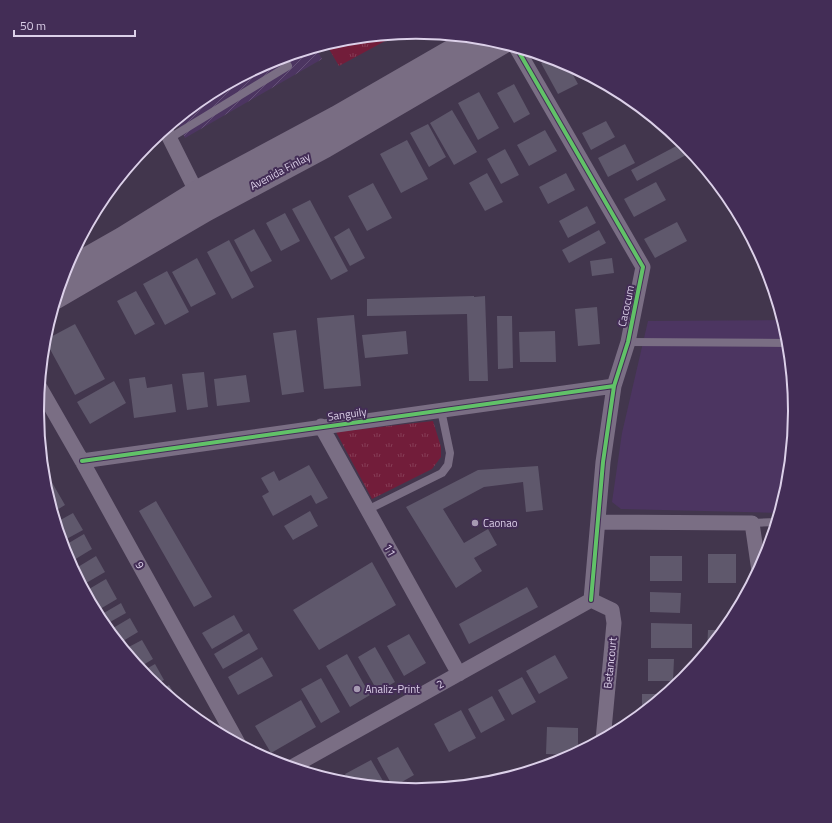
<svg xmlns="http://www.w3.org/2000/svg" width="832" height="823" viewBox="0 0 832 823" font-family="'Titillium Web',sans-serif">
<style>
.built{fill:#4c3561}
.industrial{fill:url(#industrial-furrows)}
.grass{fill:url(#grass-tufts)}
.building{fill:#5f586c}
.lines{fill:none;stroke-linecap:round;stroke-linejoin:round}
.lane{stroke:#7a6e84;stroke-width:8}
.street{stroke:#7a6e84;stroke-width:15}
.primary{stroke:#796d83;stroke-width:22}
.cycleway-casing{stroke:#432d56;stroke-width:6}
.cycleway{stroke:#61c268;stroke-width:4}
.poi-dot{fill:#a69ab2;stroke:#432d56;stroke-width:1.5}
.labels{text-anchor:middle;stroke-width:4;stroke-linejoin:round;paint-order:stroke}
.street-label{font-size:11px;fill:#dcd0e9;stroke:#432d56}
.poi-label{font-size:11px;fill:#dcd0e9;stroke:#432d56;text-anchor:start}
.rim{fill:none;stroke:#dcd0e9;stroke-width:2}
</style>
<defs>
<pattern id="industrial-furrows" width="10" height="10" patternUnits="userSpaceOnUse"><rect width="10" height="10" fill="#4c3561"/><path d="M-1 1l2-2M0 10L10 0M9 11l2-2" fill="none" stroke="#655178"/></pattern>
<pattern id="grass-tufts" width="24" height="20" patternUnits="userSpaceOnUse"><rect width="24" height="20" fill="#721d3a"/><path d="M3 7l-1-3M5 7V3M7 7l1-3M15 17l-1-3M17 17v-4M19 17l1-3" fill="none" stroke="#863d56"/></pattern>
</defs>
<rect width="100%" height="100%" fill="#42364d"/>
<path class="built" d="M783 320 788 338 795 412 788 486 780 513 621 509 612 502 622 433 648 321Z"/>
<path class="industrial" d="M315 47 322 59 185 138 176 120 205 96 271 61Z"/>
<path class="grass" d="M398 34 339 66 326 44 342 39Z
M433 421 441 447V457L432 469 372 499 336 432Z"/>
<path class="building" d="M551 58 561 61 567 64 578 84 558 94 541 63Z
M514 84 530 114 514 123 497 93Z
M479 92 499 128 478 140 458 103Z
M452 110 477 152 454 165 430 123Z
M606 121 615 137 591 150 582 133Z
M428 124 446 157 429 167 410 133Z
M545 130 557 151 529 166 517 145Z
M407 140 428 179 401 193 380 154Z
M682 143 688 154 637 181 631 170Z
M625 144 635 163 608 177 598 158Z
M505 149 519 175 501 184 487 159Z
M487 173 503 202 485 211 469 183Z
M566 173 575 190 548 204 539 187Z
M656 182 666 200 634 217 624 199Z
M373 183 392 218 367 231 348 196Z
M727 197H728L732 201 735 207H733Z
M310 200 348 271 331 280 292 209Z
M587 206 596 223 568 238 559 221Z
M285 213 300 241 281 251 266 223Z
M677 222 687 241 655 258 644 239Z
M349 228 365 258 350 266 334 237Z
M254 229 272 261 251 272 234 240Z
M599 230 606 243 569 263 562 250Z
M229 240 254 287 232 299 207 252Z
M197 258 216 294 191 307 172 272Z
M612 258 614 273 592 276 590 261Z
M167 271 189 312 165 325 143 284Z
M136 291 155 324 135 335 117 301Z
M474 296V297L485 296 488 381H469L467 314 367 316V299Z
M597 307 600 344 578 346 575 309Z
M354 315 361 386 324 389 317 318Z
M497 316H512L513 368 498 369Z
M75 324 105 379 75 395 45 340Z
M296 330 304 392 282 395 273 333Z
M406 331 408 354 365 358 362 335Z
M555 331 556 362H520L519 332Z
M204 372 208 407 187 410 182 374Z
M246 375 250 402 217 406 214 379Z
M145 377 147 388 172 384 176 412 134 418 129 379Z
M114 381 126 403 90 424 77 402Z
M309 465 328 498 316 504 311 495 273 516 262 496 269 492 261 478 274 471 279 481Z
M538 466 543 510 526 512 523 482 484 487 443 509 464 543 488 529 497 545 474 558 482 571 456 588 406 507 478 470Z
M46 472 65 505 52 513 44 485 43 474Z
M156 501 212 597 194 607 139 511Z
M310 511 318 526 293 540 284 526Z
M73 513 83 530 61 542 55 523Z
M84 534 92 549 69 563 65 557 62 547Z
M708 554H736V583H708Z
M96 556 105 572 81 586 73 570Z
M650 556H682V581H650Z
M372 562 396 605 319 650 293 610Z
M106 579 117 599 95 612 84 592Z
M527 587 538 607 469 644 459 624Z
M650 592 681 593 680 613 650 612Z
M121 603 126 613 103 626 97 617Z
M234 615 243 631 212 649 202 633Z
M130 618 138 632 118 644 108 631Z
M651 623 692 624V648H651Z
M708 630H725L707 652Z
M249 633 258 649 223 669 214 654Z
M409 634 426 663 404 676 387 646Z
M142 640 153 659 138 668 123 650Z
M375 647 395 682 378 692 358 657Z
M347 654 370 695 350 707 326 666Z
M555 655 568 678 539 694 526 671Z
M262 657 273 676 238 695 228 677Z
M648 659H674L673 681H648Z
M155 664 164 680 154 685 147 680 141 672Z
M522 677 536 702 512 715 498 690Z
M321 678 340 712 321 723 301 689Z
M169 685 178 700 175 702 160 690Z
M642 694H667L642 715Z
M492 696 505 720 481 733 468 709Z
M301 700 316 727 271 753 255 726Z
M461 710 476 738 449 752 434 724Z
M547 727 578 728V753L575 755 546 754Z
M398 747 414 775 393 787 377 758Z
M371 760 387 788 351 785 345 774Z
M343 777 347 784 334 781Z"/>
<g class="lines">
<path class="lane" d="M170 138 288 66 283 57
M628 342 789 343
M367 510 442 473 448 465 450 453 441 410
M752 523 777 522"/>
<path class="street" d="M516 47 643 267 628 342 614 386 603 462 591 600
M165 129 200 199
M39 386 82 461 239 745
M321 426 459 674
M82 461 614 386
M599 522 752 523 759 571
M591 600 612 610 614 623 603 740
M290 768 591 600"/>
<path class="primary" d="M64 271 122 238 196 192 336 117 473 38
M56 298 207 210 325 147 503 43"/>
<g class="cycleway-casing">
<path id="cycleway" d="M516 47 643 267 628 342 614 386 603 462 591 600
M82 461 614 386"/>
</g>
<use href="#cycleway" class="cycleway"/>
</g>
<g class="poi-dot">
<circle cx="475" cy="523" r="4"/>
<circle cx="357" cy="689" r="4"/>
</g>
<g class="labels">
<g class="street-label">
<text transform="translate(280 171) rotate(-28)" y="4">Avenida Finlay</text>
<text transform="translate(626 306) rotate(-78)" y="4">Cacocum</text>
<text transform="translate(347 414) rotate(-8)" y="4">Sanguily</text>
<text transform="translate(390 550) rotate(61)" y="4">11</text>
<text transform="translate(140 565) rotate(61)" y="4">9</text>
<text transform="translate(610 663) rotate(-84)" y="4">Betancourt</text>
<text transform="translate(440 684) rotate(-29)" y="4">2</text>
</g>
<g class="poi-label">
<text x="483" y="527">Caonao</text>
<text x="365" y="693">Analiz-Print</text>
</g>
</g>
<path d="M0 0H832V823H0ZM44 411a372 372 0 1 1 744 0a372 372 0 1 1-744 0Z" fill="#432d56" fill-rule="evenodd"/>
<path class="rim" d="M44 411a372 372 0 1 1 744 0a372 372 0 1 1-744 0Z"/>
<path d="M14 30v6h121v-6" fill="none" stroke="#dcd0e9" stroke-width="2"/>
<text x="20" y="30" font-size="12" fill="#dcd0e9" stroke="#432d56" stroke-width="3" paint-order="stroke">50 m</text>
</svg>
